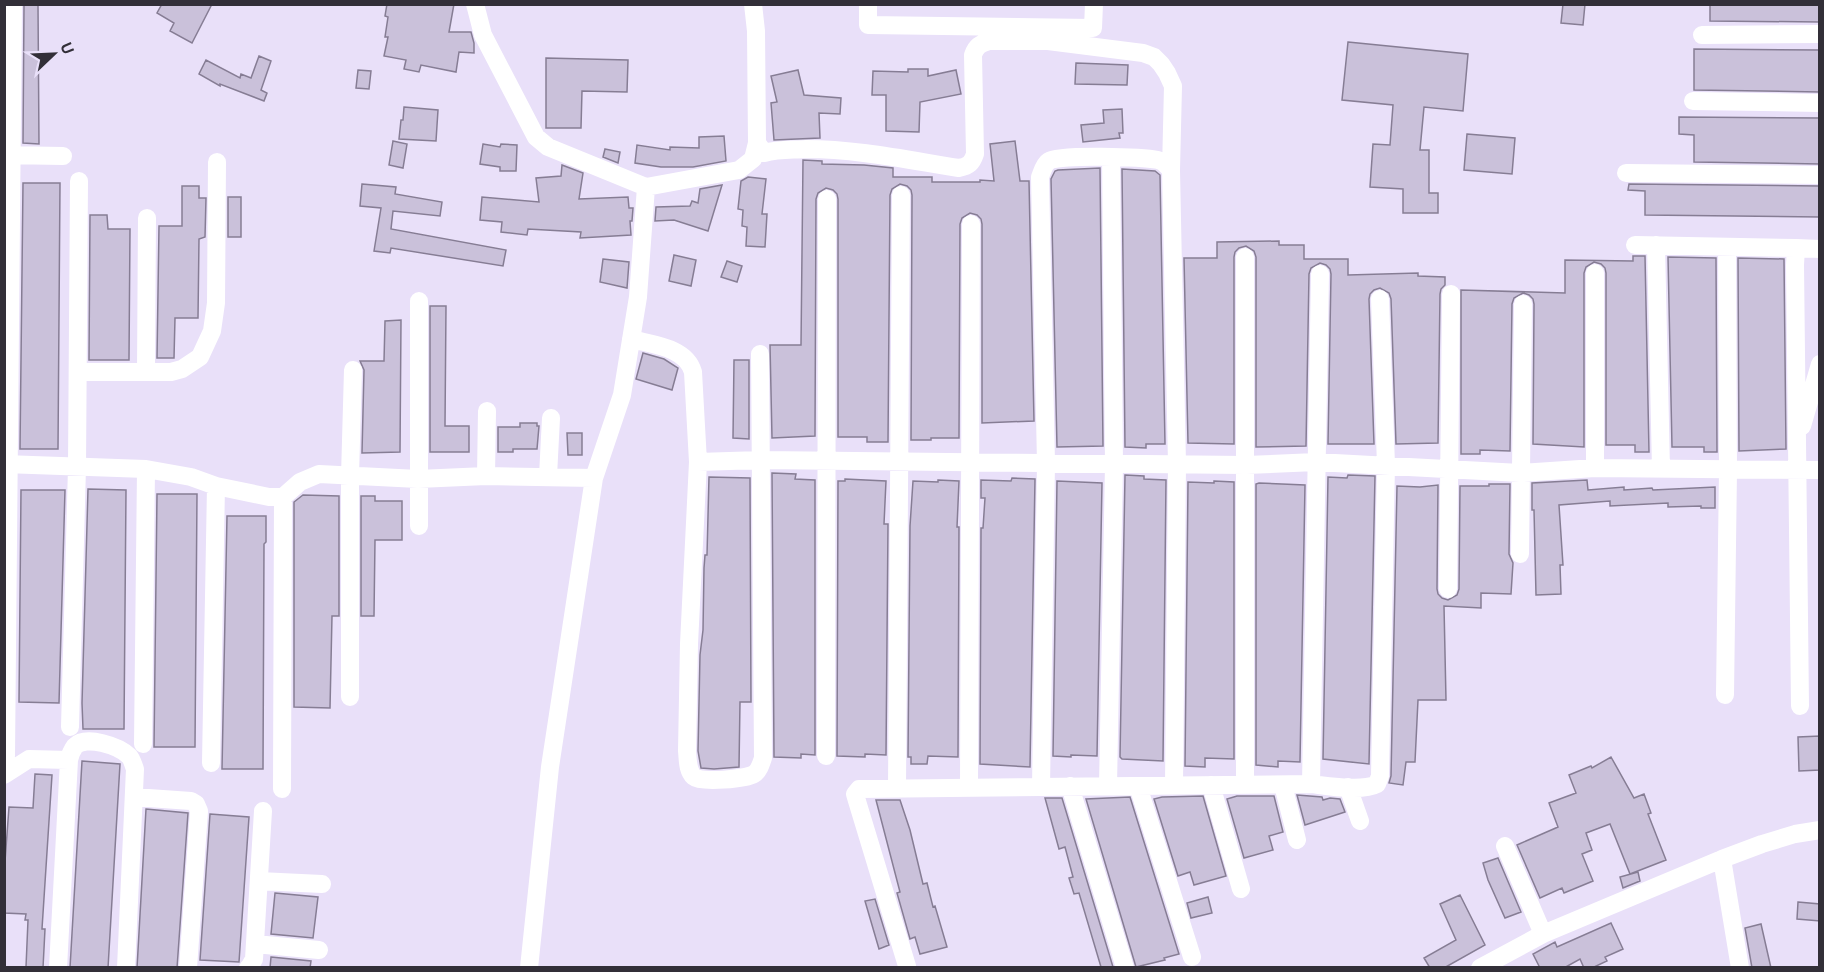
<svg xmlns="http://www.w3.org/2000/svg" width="1824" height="972" viewBox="0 0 1824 972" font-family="Ubuntu,sans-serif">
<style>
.building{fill:#cac1da;stroke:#867d94;stroke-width:1.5}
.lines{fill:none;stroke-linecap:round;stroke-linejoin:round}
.minor{stroke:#fff;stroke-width:18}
</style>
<rect width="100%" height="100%" fill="#e9e0f9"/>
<path class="building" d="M162 4H212L192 43 170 31 174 23 157 13Z
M387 4H454L449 32H471L474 43V53L459 52 456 72 421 65 419 72 404 69 406 60 384 56 388 37H385L388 17 385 16Z
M1563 4H1585L1583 25 1561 23Z
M1710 4H1820V22L1710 21Z
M24 5H38L39 144 23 143Z
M1348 42 1468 54 1463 111 1424 107 1420 150H1429V193H1438V213H1403V189L1370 187 1373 144 1390 145 1393 105 1342 100Z
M1694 49 1820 50V92L1694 90Z
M259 56 271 61 261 90 267 93 264 101 220 84V86L199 74 206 60 240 78 241 74 251 78Z
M546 58 628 60 627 92 582 91 581 128H546Z
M1076 63 1128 65 1127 85 1075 84Z
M908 69H928V76L956 70 961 94 920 102 919 132 886 131V95H872L873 71 908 72Z
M358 70 371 71 369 89 356 88Z
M798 70 804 95 841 98 840 114 819 113 820 138 774 140 771 103 777 102 771 76Z
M404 107 438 110 436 141 399 139 401 120H403Z
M1122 109 1123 133H1119L1120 138 1083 142 1081 125 1104 123 1103 110Z
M1679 117 1820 118V164L1694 162V135L1679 134Z
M1467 134 1515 138 1512 174 1464 170Z
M724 136 726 161 693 167H661L635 163 637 145 670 150V147L699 148V137Z
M393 141 407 144 403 168 389 165Z
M1015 141 1020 181H1029L1034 421 982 423V224L981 219 977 215 970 213 962 218 960 224 959 438H931V440H911L912 195 911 190 907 186 900 184 892 189 890 195 888 442H867V437H838V199L837 194 833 190 826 188 818 193 816 199 815 436 772 438 770 345H801L803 160 822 161V164L864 165 893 168V177H932V182H980V180L994 181 990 144Z
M483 144 500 147 501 144 517 145 516 171H500V167L480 164Z
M605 149 620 152 618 163 603 157Z
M562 165 583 173 579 199 628 197 629 208H633L632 221H630L631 235 580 238 581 232 528 229 527 235 501 232 502 222 480 220 482 197 539 202 536 178 561 176Z
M1100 168 1103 446 1057 447 1051 179 1055 171 1058 170Z
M1122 169 1155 171 1160 175 1165 444H1146V448L1125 447Z
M748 177 766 179 762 214H767L765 247 746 246 747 227 742 226 743 210 738 209 741 181Z
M23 183H60L58 449H20Z
M362 184 396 187 395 194 442 202 440 216 393 211 391 229 506 250 503 266 391 248 390 253 374 251 381 208 360 206Z
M1629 184 1820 186V217L1645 215V191L1628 190Z
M722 185 708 231 674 220 655 221 656 207 690 206 692 201 698 203 700 189Z
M182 186H199V198H206L205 237 199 239 198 318H175L174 358H157L159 226H182Z
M228 197H241V237H228Z
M90 215H107L108 229H130L129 360H89Z
M1279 241V245H1304V259H1348V275L1418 273V276L1445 277V285L1441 289 1440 294 1438 443 1396 444 1391 299 1389 293 1380 288 1374 290 1370 294 1369 299 1374 444H1328L1331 274 1330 269 1326 265 1320 263 1311 268 1309 274 1306 446 1256 447V257L1254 251 1246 246 1239 248 1235 252 1234 257V444L1188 443 1184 258H1217V242Z
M674 255 696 260 691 286 669 281Z
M1633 256H1645L1649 452H1635V445H1606V273L1605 268 1601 264 1594 262 1586 267 1584 273V447L1533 444 1534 304 1533 299 1529 295 1523 293 1514 298 1512 304 1510 451 1480 450V454H1461V290L1565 293V260L1633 261Z
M1668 257 1716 258 1717 452H1704V447H1672Z
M1738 258 1784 259 1786 449 1739 451Z
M603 259 629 262 627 288 600 282Z
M727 261 742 266 737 282 721 277Z
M430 306H446L445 426H469V452H430Z
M401 320 400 452 362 453 364 370 360 361H384L385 321Z
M643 353 664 359 678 368 672 390 636 379Z
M734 360H749V439L733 438Z
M520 423H537V426H539L537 449H513V452H498V427H520Z
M567 433H582V455H568Z
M772 473 796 474 795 479 815 480V755L801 754V758L774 757Z
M1125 475 1144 476V479L1166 480 1163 761 1122 759 1120 757Z
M1348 475 1375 476 1369 764 1323 759 1328 477 1347 478Z
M709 477 750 478 751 702H740L739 767 714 769 701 768 698 751 700 655 703 630 704 568 705 555H707Z
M1012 478 1035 479 1030 767 980 764 981 528H983L985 498H981V480L1011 481Z
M845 479 886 481 884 524H888L886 755 865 754V757L837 756 838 481H845Z
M938 480 959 481 957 527H959L958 757 928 756 927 764H911V757H908L910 526 913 481 938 482Z
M1587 480 1588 490 1624 487V490L1652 488 1653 490 1715 487V508H1701V506L1668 507V503L1610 506V501L1559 505 1563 565H1560L1561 594 1536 595 1534 510H1532V483Z
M1057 481 1102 483 1097 756 1071 755V757L1053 756Z
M1214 481 1234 482V759L1205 758V767L1185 766 1188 482 1214 483Z
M1259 483 1305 485 1300 762 1278 761V767L1256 765V484Z
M1489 484H1510L1509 554 1513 563 1511 594 1481 593V608L1444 606 1446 700H1418L1415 762H1406L1403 785 1389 783 1391 776 1397 486 1420 487 1438 485 1437 589 1438 594 1442 598 1448 600 1457 595 1459 589 1460 486H1489Z
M88 489 126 490 124 729H83L82 703Z
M21 490H65L59 703 19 702Z
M157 494H197L195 747H154Z
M303 495 339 496V616H332L330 708 294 707V502Z
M361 496H375V501H402V540H375L374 616H361Z
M227 516H266V542L264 544 263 769H222Z
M1820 736V770L1799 771 1798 737Z
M1611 757 1634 798 1644 794 1651 813 1648 814 1666 860 1630 874 1610 824 1586 833 1592 850 1582 854 1593 881 1564 893 1562 888 1540 898 1517 845 1558 827 1549 803 1576 793 1569 775 1591 766 1592 768Z
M82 761 120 764 108 968H70Z
M35 774 52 775 42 929H45L43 968 26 967 28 920H25L26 914 4 913V875L9 807 33 808Z
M1297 795 1322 797 1323 800 1330 798 1340 799 1345 812 1305 825Z
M1203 796 1226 876 1194 885 1190 872 1178 876 1154 799 1162 797Z
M1237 796H1274L1283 832 1269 836 1273 850 1244 858 1227 799Z
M1130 797 1179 954 1164 958 1165 960 1136 967 1086 799Z
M1045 798H1062L1113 967H1101L1079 893 1074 894 1069 878 1073 877 1065 847 1059 849Z
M876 800H900L910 830 923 884 927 883 933 907 935 906 947 947 920 954 915 937 910 939 897 893 900 892Z
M146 809 188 813 177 968H137Z
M210 814 249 817 239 962 200 960Z
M1498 858 1521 912 1505 918 1488 880 1483 863Z
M1638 872 1640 881 1623 888 1620 877Z
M275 893 318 897 313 938 271 934Z
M1460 895 1485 945 1444 968H1430L1424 958 1456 940 1440 904Z
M1208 897 1212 913 1191 918 1187 903Z
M875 899 889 945 879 949 865 901Z
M1798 902 1820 904V921L1797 919Z
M1611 923 1623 949 1605 957 1607 961 1592 968H1584L1580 959 1564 968H1540L1533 954 1555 942 1557 947Z
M1761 924 1771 968H1752L1745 928Z
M271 957 311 961 310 968H270Z"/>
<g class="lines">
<path class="minor" d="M475 4 483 35 536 137 548 147 646 187 739 170 753 159 757 143 756 31 753 4
M868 4V25L1093 28 1094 4
M1702 35 1820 34
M1693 101 1820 103
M757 143 764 153C778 149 791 150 806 149 857 149 908 160 959 168 969 166 972 163 975 154L973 55C976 46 980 44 989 41H1048L1143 53 1154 57 1161 64 1167 73 1173 86 1171 170
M4 155 63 156
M1626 173 1820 175
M1635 245 1796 248
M1656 245 1661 469
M1245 257V785
M1595 273V468
M419 301V526
M631 339C653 345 686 347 693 372L698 462
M760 354 763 758C761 764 759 771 754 774 746 779 701 783 694 777 687 770 688 760 687 751L689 644 698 462 761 460 1246 465 1316 462 1520 473 1595 468 1820 470
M146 371 147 218
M78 372H171L182 369 200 357 212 331 216 303 217 162
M1802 426 1820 364
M4 464 146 469 191 477 216 486 269 497H283L300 482 319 474 418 479 486 476 594 478
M486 476 487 411
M548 476 551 418
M1520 554 1523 304
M1448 589 1451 294
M1725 695 1728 470 1727 247
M350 697V476L353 370
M1800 706 1795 265 1796 248 1820 249
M70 727 77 467 79 181
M143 744 146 469
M6 756 13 4
M826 756 827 199
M211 763 216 486
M4 775 29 759 69 760
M1311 784 1320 274
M1211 785 1241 889
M1283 785 1297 840
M1070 786 1125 968
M1108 786 1114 464 1111 157
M1138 786 1192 957
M969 787 971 224
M1041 787 1046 463 1040 177C1042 172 1044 164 1049 161 1059 154 1143 157 1158 160L1163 162 1171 170 1177 464 1174 785
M1348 787 1360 821
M897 788 901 195
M282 789 283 497
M134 797 191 801 196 804 199 811 188 968
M1505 846 1543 934
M1722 859 1740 968
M259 881 322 884
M255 944 319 950
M907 966 857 801 855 794 859 789 1311 784C1328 786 1362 792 1377 784L1380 776 1386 465 1380 299
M58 968 69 760C70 755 72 750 75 746 86 735 119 746 129 756 132 759 133 764 135 769L126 968
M248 968 250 966 254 959 263 811
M529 968 550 767 594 478 622 395 638 297 646 187
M1480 968 1543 934 1722 859 1762 844 1795 834 1820 830"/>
</g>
<rect width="1824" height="972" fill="none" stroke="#322f38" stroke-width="12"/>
<g transform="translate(54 54) rotate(67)" stroke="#e9e0f9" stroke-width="4.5" paint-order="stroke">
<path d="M0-4.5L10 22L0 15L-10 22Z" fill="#322f38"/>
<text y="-9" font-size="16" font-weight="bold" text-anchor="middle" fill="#322f38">U</text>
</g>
</svg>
